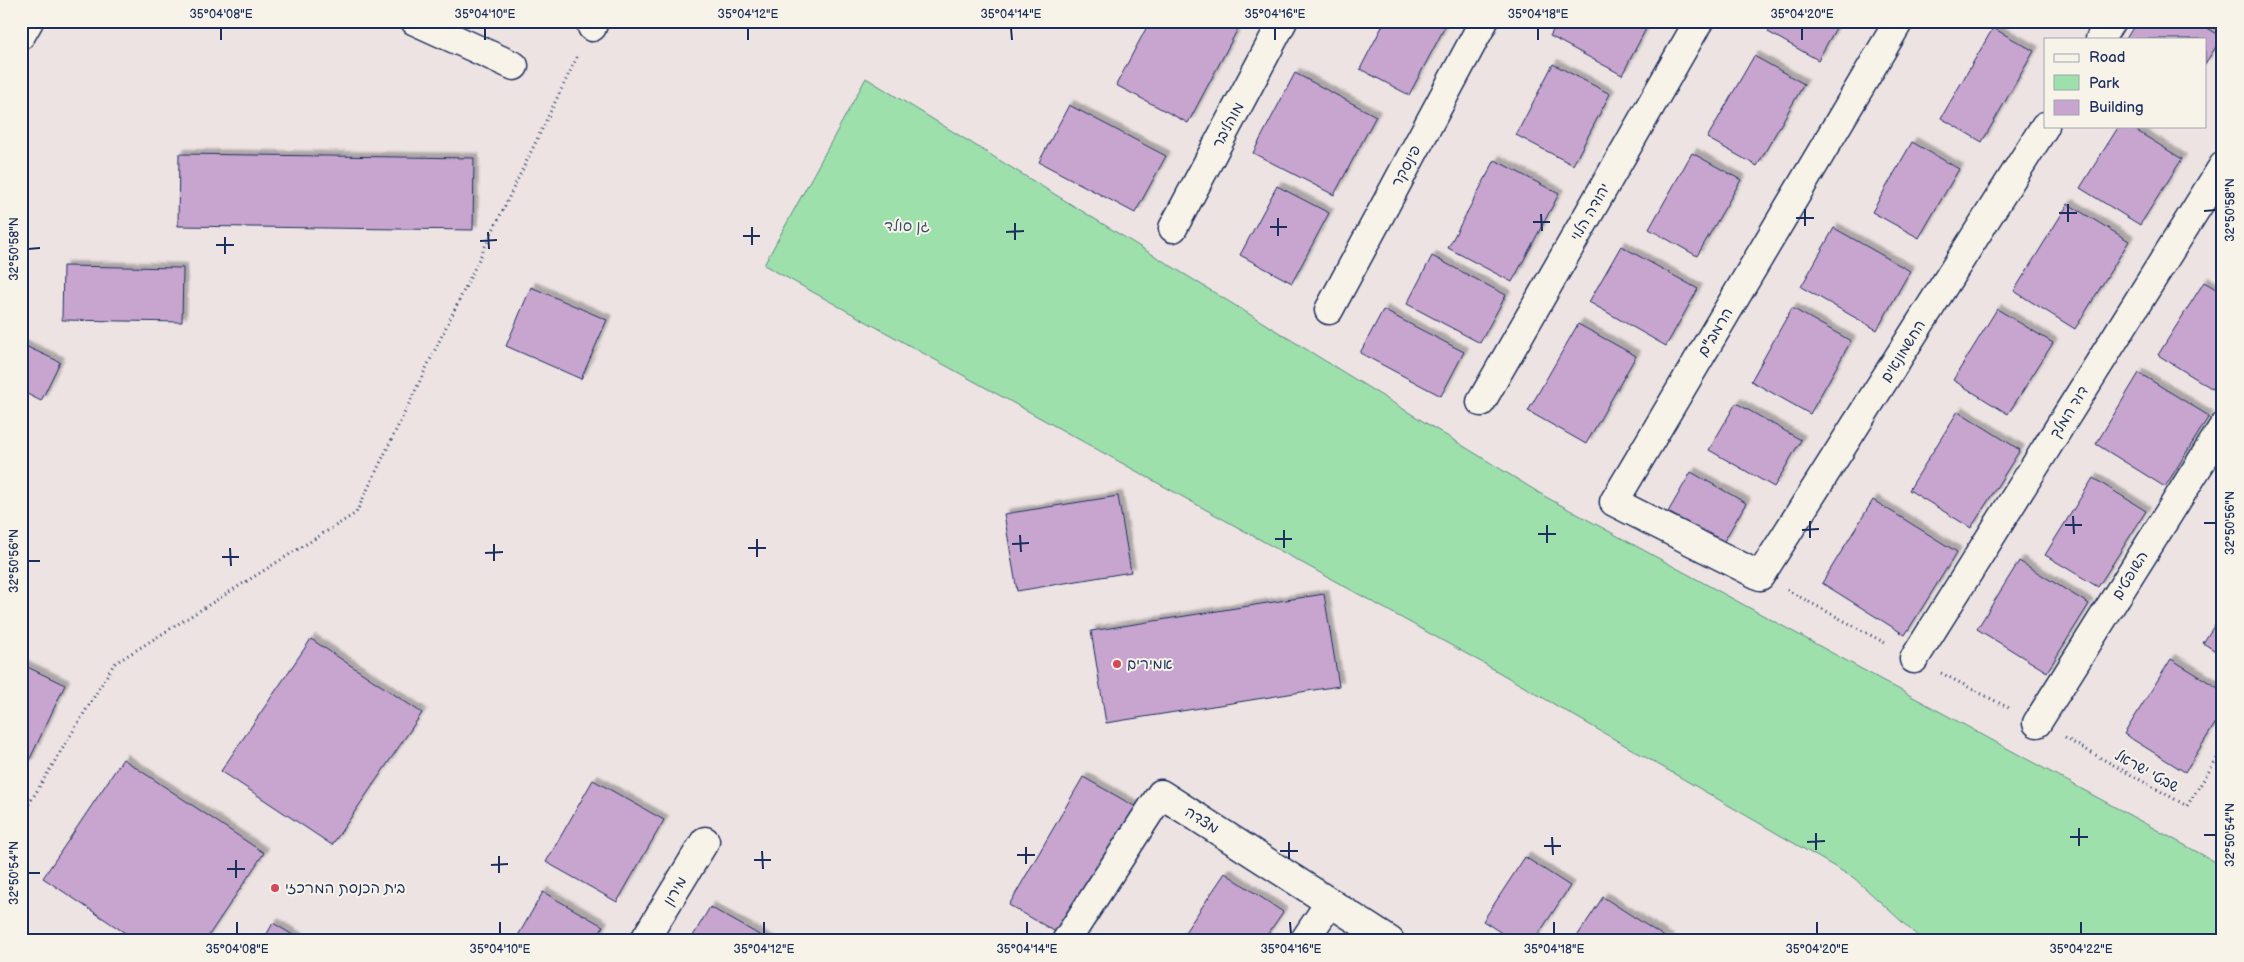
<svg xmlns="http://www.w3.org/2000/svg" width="2244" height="962" viewBox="0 0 2244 962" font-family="'Balsamiq Sans','Playpen Sans Hebrew',sans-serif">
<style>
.green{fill:#9ee0ab;stroke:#5c8884}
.building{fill:#c7a5cf;stroke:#1b2f5e;filter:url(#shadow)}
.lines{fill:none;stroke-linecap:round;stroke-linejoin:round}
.street-casing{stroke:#1b2f5e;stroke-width:31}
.path{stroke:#1b2f5e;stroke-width:3;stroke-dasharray:1 4;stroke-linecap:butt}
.street{stroke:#f7f3e8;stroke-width:28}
.ticks{fill:none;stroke:#1b2f5e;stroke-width:2}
.poi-dot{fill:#d1495b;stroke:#f7f3e8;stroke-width:2}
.labels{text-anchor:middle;stroke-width:4;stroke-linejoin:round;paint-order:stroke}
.street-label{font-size:15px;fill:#1b2f5e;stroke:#f7f3e8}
.park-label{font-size:15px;fill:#35526d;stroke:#f7f3e8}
.poi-label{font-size:15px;fill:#1b2f5e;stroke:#f7f3e8;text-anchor:start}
.neatline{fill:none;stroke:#1b2f5e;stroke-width:2}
.ticks-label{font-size:12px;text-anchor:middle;fill:#1b2f5e}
</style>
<defs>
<filter id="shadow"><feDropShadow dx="4.5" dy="-4.5" stdDeviation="1" flood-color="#0004"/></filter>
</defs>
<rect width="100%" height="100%" fill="#ede3e3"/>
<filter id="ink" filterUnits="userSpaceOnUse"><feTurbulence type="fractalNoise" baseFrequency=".02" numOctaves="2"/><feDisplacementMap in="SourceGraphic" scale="10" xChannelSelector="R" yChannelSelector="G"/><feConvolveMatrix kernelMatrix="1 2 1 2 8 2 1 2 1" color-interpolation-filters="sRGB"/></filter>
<g filter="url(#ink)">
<path class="green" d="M866 78 1546 497 2223 866V941H1923L1854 878 1483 663 764 265Z"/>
<path class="building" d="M1150 21H1242L1188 123 1116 85Z
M1385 21H1448L1409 95 1360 69Z
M1558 21H1650L1622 75 1550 36Z
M1774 21H1840L1818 60 1768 32Z
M2137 21H2196L2222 37 2205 64V39H2126Z
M1993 28 2034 51 1982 142 1941 118Z
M1754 56 1804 84 1757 166 1707 138Z
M1553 64 1610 94 1573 165 1516 135Z
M1295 73 1376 116 1334 195 1253 153Z
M1069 105 1166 156 1135 213 1039 162Z
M2119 126H2129L2182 159 2140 225 2080 188Z
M1912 142 1959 169 1919 238 1872 212Z
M1692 153 1741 180 1697 256 1649 229Z
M179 154 474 158 473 230 178 226Z
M1495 160 1559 194 1512 282 1448 248Z
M1277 186 1329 213 1292 283 1240 255Z
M2068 204 2129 241 2075 329 2014 291Z
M1834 228 1910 271 1877 330 1801 287Z
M1621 246 1698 289 1666 346 1589 302Z
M1432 256 1506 295 1480 343 1407 304Z
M63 266 183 268 182 322 62 320Z
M2204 282 2223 293V381L2216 391 2158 355Z
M531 287 607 320 581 379 506 346Z
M1792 308 1851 341 1810 414 1751 381Z
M1997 309 2053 343 2008 414 1953 380Z
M1383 310 1464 352 1441 396 1360 353Z
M1578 324 1636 356 1586 444 1528 411Z
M21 344 60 362 41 401 21 391Z
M2139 373 2209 416 2165 487 2096 444Z
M1736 403 1801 440 1774 487 1709 450Z
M1958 411 2020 450 1971 528 1909 490Z
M1691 472 1746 503 1723 543 1668 512Z
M2093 478 2146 511 2098 587 2045 555Z
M1118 496 1131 572 1017 591 1004 514Z
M1873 500 1957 552 1905 635 1822 583Z
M2019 561 2089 604 2047 672 1977 629Z
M1324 594 1339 686 1106 723 1091 631Z
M2223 612V656L2203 643Z
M311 639 422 713 332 845 221 771Z
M2171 659 2223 691V711L2185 772 2124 734Z
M21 664 65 685 27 765 21 762Z
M123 759 264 853 205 941H137L43 878Z
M1083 777 1136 807 1061 935 1009 905Z
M593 780 664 820 617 902 546 862Z
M1525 857 1570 886 1534 941H1514L1483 921Z
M1225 873 1283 912 1263 941H1179Z
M543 892 603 926 595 941H515Z
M1603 897 1671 941H1574Z
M710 907 770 941H690Z
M273 923 303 941H263Z"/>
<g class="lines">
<g class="street-casing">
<path id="street" d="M415 21 514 66
M1899 21 1614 502 1760 576 2045 126
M592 27 594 21
M21 35 29 21
M2100 39 2111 21
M1173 228 1283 21
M1329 310 1484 21
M1481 402 1699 21
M1914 659 2223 166
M2037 723 2223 427
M644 941 705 841
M1066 941 1161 794 1390 941
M1304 941 1330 902"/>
</g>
<path class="path" d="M1787 590 1887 644
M1941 673 2009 708
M2065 738 2187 806 2223 749
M21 817 114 664 356 513 578 55"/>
<use href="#street" class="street"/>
</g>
</g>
<path class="ticks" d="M221 28V40M485 28V40M748 28V40M1011 28 1012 40M1275 28V40M1538 28V40M1802 28V40M2068 204V222M1805 209V226M2204 211 2216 210M2059 213H2077M1541 214 1542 231M1278 218V236M1796 218H1814M1533 222H1550M1015 223V240M752 227V245M1270 227H1287M488 232 489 249M1006 232 1024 231M743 236H760M225 237V254M480 241 497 240M216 245H234M28 249 40 248M2073 516 2074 534M1810 521V538M2204 523H2216M1547 525V543M2065 525H2082M1284 530V548M1802 530 1819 529M1538 534H1556M1020 535 1021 552M757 539V557M1275 539H1292M494 544V561M1012 544 1029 543M230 548 231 566M748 548H766M485 553 503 552M222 557H239M28 561H40M2079 828V846M1816 833V850M2204 835H2216M1552 837 1553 855M2070 837H2088M1289 842V859M1807 842 1825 841M1544 846H1561M1026 847V864M762 851 763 869M1280 851H1298M1017 855H1035M499 856V873M236 860V878M754 860H771M491 865 508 864M227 869H245M28 873H40M237 922V934M500 922V934M764 922V934M1027 922V934M1290 922 1291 934M1554 922V934M1817 922V934M2081 922V934"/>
<g class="poi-dot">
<circle cx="1117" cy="664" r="5"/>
<circle cx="275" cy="888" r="5"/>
</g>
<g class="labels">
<g class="street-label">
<text transform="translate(1228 125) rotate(-62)" y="5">מוהליבר</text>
<text transform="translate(1406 166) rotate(-62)" y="5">פינסקר</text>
<text transform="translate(1590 212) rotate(-60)" y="5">יהודה הלוי</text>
<text transform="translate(1715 332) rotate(-59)" y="5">הרמב"ם</text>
<text transform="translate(1903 351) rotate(-58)" y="5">החשמונאים</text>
<text transform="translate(2069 412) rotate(-58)" y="5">דוד המלך</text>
<text transform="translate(2130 575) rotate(-58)" y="5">השופטים</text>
<text transform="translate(2147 771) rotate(29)" y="5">שבטי ישראל</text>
<text transform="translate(1202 820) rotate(33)" y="5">מצדה</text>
<text transform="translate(675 891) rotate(-59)" y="5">מירון</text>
</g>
<g class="park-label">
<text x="907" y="231">גן סולד</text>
</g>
<g class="poi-label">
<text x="1127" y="669">אמירים</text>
<text x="285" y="893">בית הכנסת המרכזי</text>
</g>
</g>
<rect width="2244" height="962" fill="none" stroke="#f7f3e8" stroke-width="55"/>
<rect x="2044" y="38" width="162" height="90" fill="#f7f3e8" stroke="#9fa5b1"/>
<rect x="2054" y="54" width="25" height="8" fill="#f7f3e8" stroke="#9fa5b1"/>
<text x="2089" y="62" font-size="15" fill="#1b2f5e">Road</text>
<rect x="2054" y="75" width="25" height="15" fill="#9ee0ab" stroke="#9fa5b1"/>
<text x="2089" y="88" font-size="15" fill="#1b2f5e">Park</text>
<rect x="2054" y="100" width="25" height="15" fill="#c7a5cf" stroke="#9fa5b1"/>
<text x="2089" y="112" font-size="15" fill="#1b2f5e">Building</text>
<rect x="28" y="28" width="2188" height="906" class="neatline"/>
<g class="ticks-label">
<text x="221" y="18">35°04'08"E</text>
<text x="485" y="18">35°04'10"E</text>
<text x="748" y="18">35°04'12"E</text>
<text x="1011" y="18">35°04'14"E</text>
<text x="1275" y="18">35°04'16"E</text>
<text x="1538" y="18">35°04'18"E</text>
<text x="1802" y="18">35°04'20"E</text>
<text transform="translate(2230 210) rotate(-90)" y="4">32°50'58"N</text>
<text transform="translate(14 249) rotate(-90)" y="4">32°50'58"N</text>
<text transform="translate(2230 523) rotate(-90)" y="4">32°50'56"N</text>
<text transform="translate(14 561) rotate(-90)" y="4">32°50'56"N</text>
<text transform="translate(2230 835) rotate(-90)" y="4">32°50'54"N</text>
<text transform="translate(14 873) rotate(-90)" y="4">32°50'54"N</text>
<text x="237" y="953">35°04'08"E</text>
<text x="500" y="953">35°04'10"E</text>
<text x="764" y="953">35°04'12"E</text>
<text x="1027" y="953">35°04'14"E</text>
<text x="1291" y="953">35°04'16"E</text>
<text x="1554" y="953">35°04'18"E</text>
<text x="1817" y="953">35°04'20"E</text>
<text x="2081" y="953">35°04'22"E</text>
</g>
</svg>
